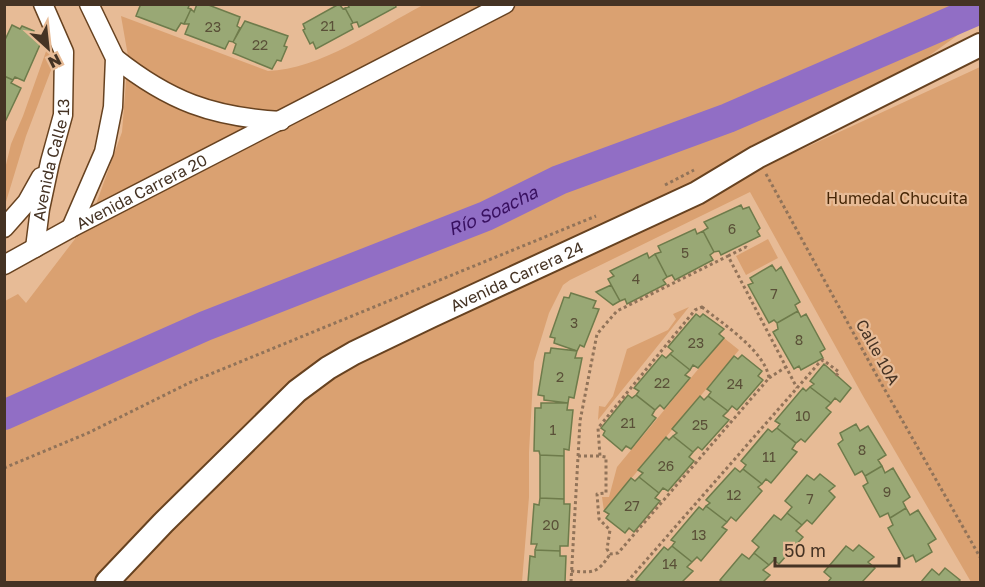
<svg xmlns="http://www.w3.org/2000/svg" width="985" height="587" viewBox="0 0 985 587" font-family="'Golos Text',sans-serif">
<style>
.green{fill:#daa171}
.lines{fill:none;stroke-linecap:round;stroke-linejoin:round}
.river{stroke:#916ec5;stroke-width:30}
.building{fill:#99a875;stroke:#6e7b4b;stroke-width:1.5}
.minor-casing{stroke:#674220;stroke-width:21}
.major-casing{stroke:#674220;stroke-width:26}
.path{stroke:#917359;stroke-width:3;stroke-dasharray:3 3;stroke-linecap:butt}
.minor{stroke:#fff;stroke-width:18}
.major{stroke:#fff;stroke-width:22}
.labels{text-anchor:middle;stroke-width:4.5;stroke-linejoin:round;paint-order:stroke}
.number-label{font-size:14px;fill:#5a5038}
.street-label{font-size:16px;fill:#453324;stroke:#e7bb96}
.park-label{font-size:16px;fill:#462606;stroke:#e7bb96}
.water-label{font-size:18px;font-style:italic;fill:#381060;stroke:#e7bb96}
</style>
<rect width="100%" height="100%" fill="#e7bb96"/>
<path class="green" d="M423 5H980V19L796 152 980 67V582H971L863 396 750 192 570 280 563 285 549 313 534 362 529 452V497L522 582H5V301L18 294 26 303 91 218 122 132 128 56 121 16 268 71C318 70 379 28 423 5Z
M49 43 56 57 26 136 5 205V169L11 144 23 116Z
M768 239 778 258 746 275 736 256Z
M689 307 598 420 599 406 605 407 613 396 627 349 668 330 676 319 673 314Z
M724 338 739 350 604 511 602 497H609L617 467Z"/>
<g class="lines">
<path class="river" id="s1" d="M4 415 205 326 486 216 559 180 728 118 980 9"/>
</g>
<path class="building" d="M190 4 188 8 191 9 184 24 181 23 176 31 136 16 140 6 137 4Z
M197 4H206L240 17 237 26 240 28 233 42 229 41 225 49 185 34 189 24H184L191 9 194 12Z
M339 4 343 9 345 8 353 23 351 24 353 29 316 49 313 42 310 44 303 30 305 29 303 24Z
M347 4H395L396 7 359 27 357 22 353 23 345 8 349 7Z
M245 21 288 36 284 46 287 47 281 61 277 60 272 69 233 53 236 44 233 42Z
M12 25 20 29 22 26 34 31 33 35 42 40 24 81 15 77 13 80 4 76V42Z
M4 76 13 80 11 83 21 88 4 124Z
M741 205 743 209 749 207 760 228 757 231 760 236 721 255 719 251 714 252 703 231 708 228 704 222Z
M695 229 697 234 703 231 714 252 710 255 713 260 675 280 672 275 667 277 655 254 661 252 658 246Z
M647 253 649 258 655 254 667 277 663 280 666 284 627 304 625 299 620 301 608 279 614 276 610 271Z
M772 265 776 271 781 267 800 302 795 305 798 311 777 323 774 320 769 323 748 285 753 283 750 278Z
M611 285 620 301 613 305 596 292Z
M571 293 596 301 593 308 599 309 584 347 580 345 577 351 554 343 555 338 550 337 564 297 569 298Z
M798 311 801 317 806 314 825 349 820 352 823 358 801 370 799 366 794 369 773 332 778 329 777 323Z
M696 314 700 317 703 314 724 329 719 334 724 338 698 368 693 365 690 370 670 354 673 351 668 347Z
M551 348 577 351 575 358H582L574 398 569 397 568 403 544 400V396L538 395 545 353H550Z
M670 354 690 370 685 375 690 378 664 409 660 405 655 410 636 395 639 391 634 388 662 355 666 358Z
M742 355 762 371 758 376 763 380 737 410 732 406 728 411 708 396 711 392 707 389 734 356 738 359Z
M824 364 851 388 840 402 835 398 831 403 810 387 814 384 810 381Z
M810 387 831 403 826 408 831 412 805 442 801 439 796 443 777 428 780 424 775 421 803 388 806 391Z
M628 395 632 398 636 395 655 410 652 415 656 418 631 449 626 446 622 451 603 435 605 431 601 428Z
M700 396 704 400 708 396 728 411 723 416 729 420 702 450 698 447 693 452 673 436 677 433 672 429Z
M541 403H568L567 410H573L569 450 564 449V456L540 455 539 451H534L535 408H541Z
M856 424 860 431 868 426 886 455 878 460 882 466 865 476 862 471 855 475 838 444 843 440 840 433Z
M777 428 796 443 792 449 797 452 771 483 766 479 762 484 743 469 746 465 741 461 768 429 772 432Z
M673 436 693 452 689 457 694 461 668 491 663 488 659 493 639 477 643 473 638 470 666 437 669 440Z
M540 455 564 456V499L540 498Z
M882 466 885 473 893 468 910 497 903 502 906 508 890 518 888 513 880 517 863 486 868 483 865 476Z
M735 468 740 472 743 469 762 484 758 487 762 491 736 521 731 517 727 522 706 506 710 503 706 500Z
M820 474 835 486 829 491 835 497 812 524 807 520 802 525 787 513 792 507 785 501 807 475 814 480Z
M639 477 659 493 655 498 660 501 634 532 629 528 625 533 606 518 609 514 604 511 631 478 635 481Z
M540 498 564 499V504H570L568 546H560V551L535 550 537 544H531L534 504 539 505Z
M706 506 727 522 722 527 727 530 701 561 697 557 692 562 672 546 675 542 671 540 699 507 703 510Z
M906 508 910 515 918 510 936 539 928 544 932 552 916 562 913 555 905 559 888 528 893 525 890 518Z
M787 513 802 525 796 531 803 537 779 564 774 560 769 565 754 553 759 547 752 541 774 515 781 520Z
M859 545 874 557 868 562 875 568 862 582H828L831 578 824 572 846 546 853 551Z
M672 546 692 562 687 567 693 571 682 582H641L636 580 664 547 668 550Z
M535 550 560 551V556H566L565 582H528L530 556 535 557Z
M754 553 769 565 763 570 770 575 763 582H723L720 580 742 554 749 559Z
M945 568 960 580 958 582H921L932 569 939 575Z"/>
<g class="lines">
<g class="minor-casing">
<g id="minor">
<path d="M115 58C169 101 212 117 281 121"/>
<path d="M4 228 27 202 41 177"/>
<path d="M71 228 104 152 113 107 115 58 89 4"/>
<path id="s2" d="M35 248 40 209 50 162 63 115 64 52 43 4"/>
<path id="s3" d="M4 265 71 228 505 4"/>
</g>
</g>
<g class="major-casing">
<g id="major">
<path id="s4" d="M107 582 163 523 297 391 328 368 354 353 431 316 697 193 757 157 980 45"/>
</g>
</g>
<path class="path" d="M766 174 877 376 980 557
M665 185 694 170
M728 256 746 247 748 249
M702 307C723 324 765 351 769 378L618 553 610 554 607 549 610 530 599 519 597 494 606 493V457L600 456 598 428 695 310Z
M769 378 786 367
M578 456H600
M4 468 88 433 191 382 596 216
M571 571C594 573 598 573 610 554
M571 582 580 421 597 334 617 311 728 256 797 388
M627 582 818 364 823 360 839 372 836 376"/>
<use href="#minor" class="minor"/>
<use href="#major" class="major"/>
</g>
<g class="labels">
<g class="number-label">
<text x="328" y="31">21</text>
<text x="213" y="32">23</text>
<text x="260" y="50">22</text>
<text x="732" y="234">6</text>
<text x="685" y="258">5</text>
<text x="636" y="284">4</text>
<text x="774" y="299">7</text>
<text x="574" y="328">3</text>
<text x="799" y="345">8</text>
<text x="696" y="348">23</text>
<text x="560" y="382">2</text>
<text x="662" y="388">22</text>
<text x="735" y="389">24</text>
<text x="803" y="421">10</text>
<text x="628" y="428">21</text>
<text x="700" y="430">25</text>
<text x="553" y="435">1</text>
<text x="862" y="455">8</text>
<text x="769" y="462">11</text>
<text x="666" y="471">26</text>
<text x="887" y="497">9</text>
<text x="734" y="500">12</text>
<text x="810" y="504">7</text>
<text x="632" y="511">27</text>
<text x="551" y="530">20</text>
<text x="699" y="540">13</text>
<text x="670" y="569">14</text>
</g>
<g class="street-label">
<text dy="6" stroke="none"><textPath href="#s2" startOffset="90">Avenida Calle 13</textPath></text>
<text dy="6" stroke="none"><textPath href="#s3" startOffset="156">Avenida Carrera 20</textPath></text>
<text dy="6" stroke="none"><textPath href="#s4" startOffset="518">Avenida Carrera 24</textPath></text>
<text transform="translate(878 352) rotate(61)" y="6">Calle 10A</text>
</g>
<g class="park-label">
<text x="897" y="204">Humedal Chucuita</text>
</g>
<g class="water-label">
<text dy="6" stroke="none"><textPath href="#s1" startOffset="530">Río Soacha</textPath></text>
</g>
</g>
<rect width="985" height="587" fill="none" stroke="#453324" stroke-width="12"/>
<g transform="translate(48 48) rotate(153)" stroke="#e7bb96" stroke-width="4.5" paint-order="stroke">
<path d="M0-4.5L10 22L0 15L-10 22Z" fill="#453324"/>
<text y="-9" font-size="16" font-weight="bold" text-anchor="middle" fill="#453324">N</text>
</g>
<path d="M775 557v9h124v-9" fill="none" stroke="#453324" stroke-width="3"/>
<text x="784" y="557" font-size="18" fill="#453324" stroke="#e7bb96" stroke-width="4.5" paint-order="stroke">50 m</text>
</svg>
